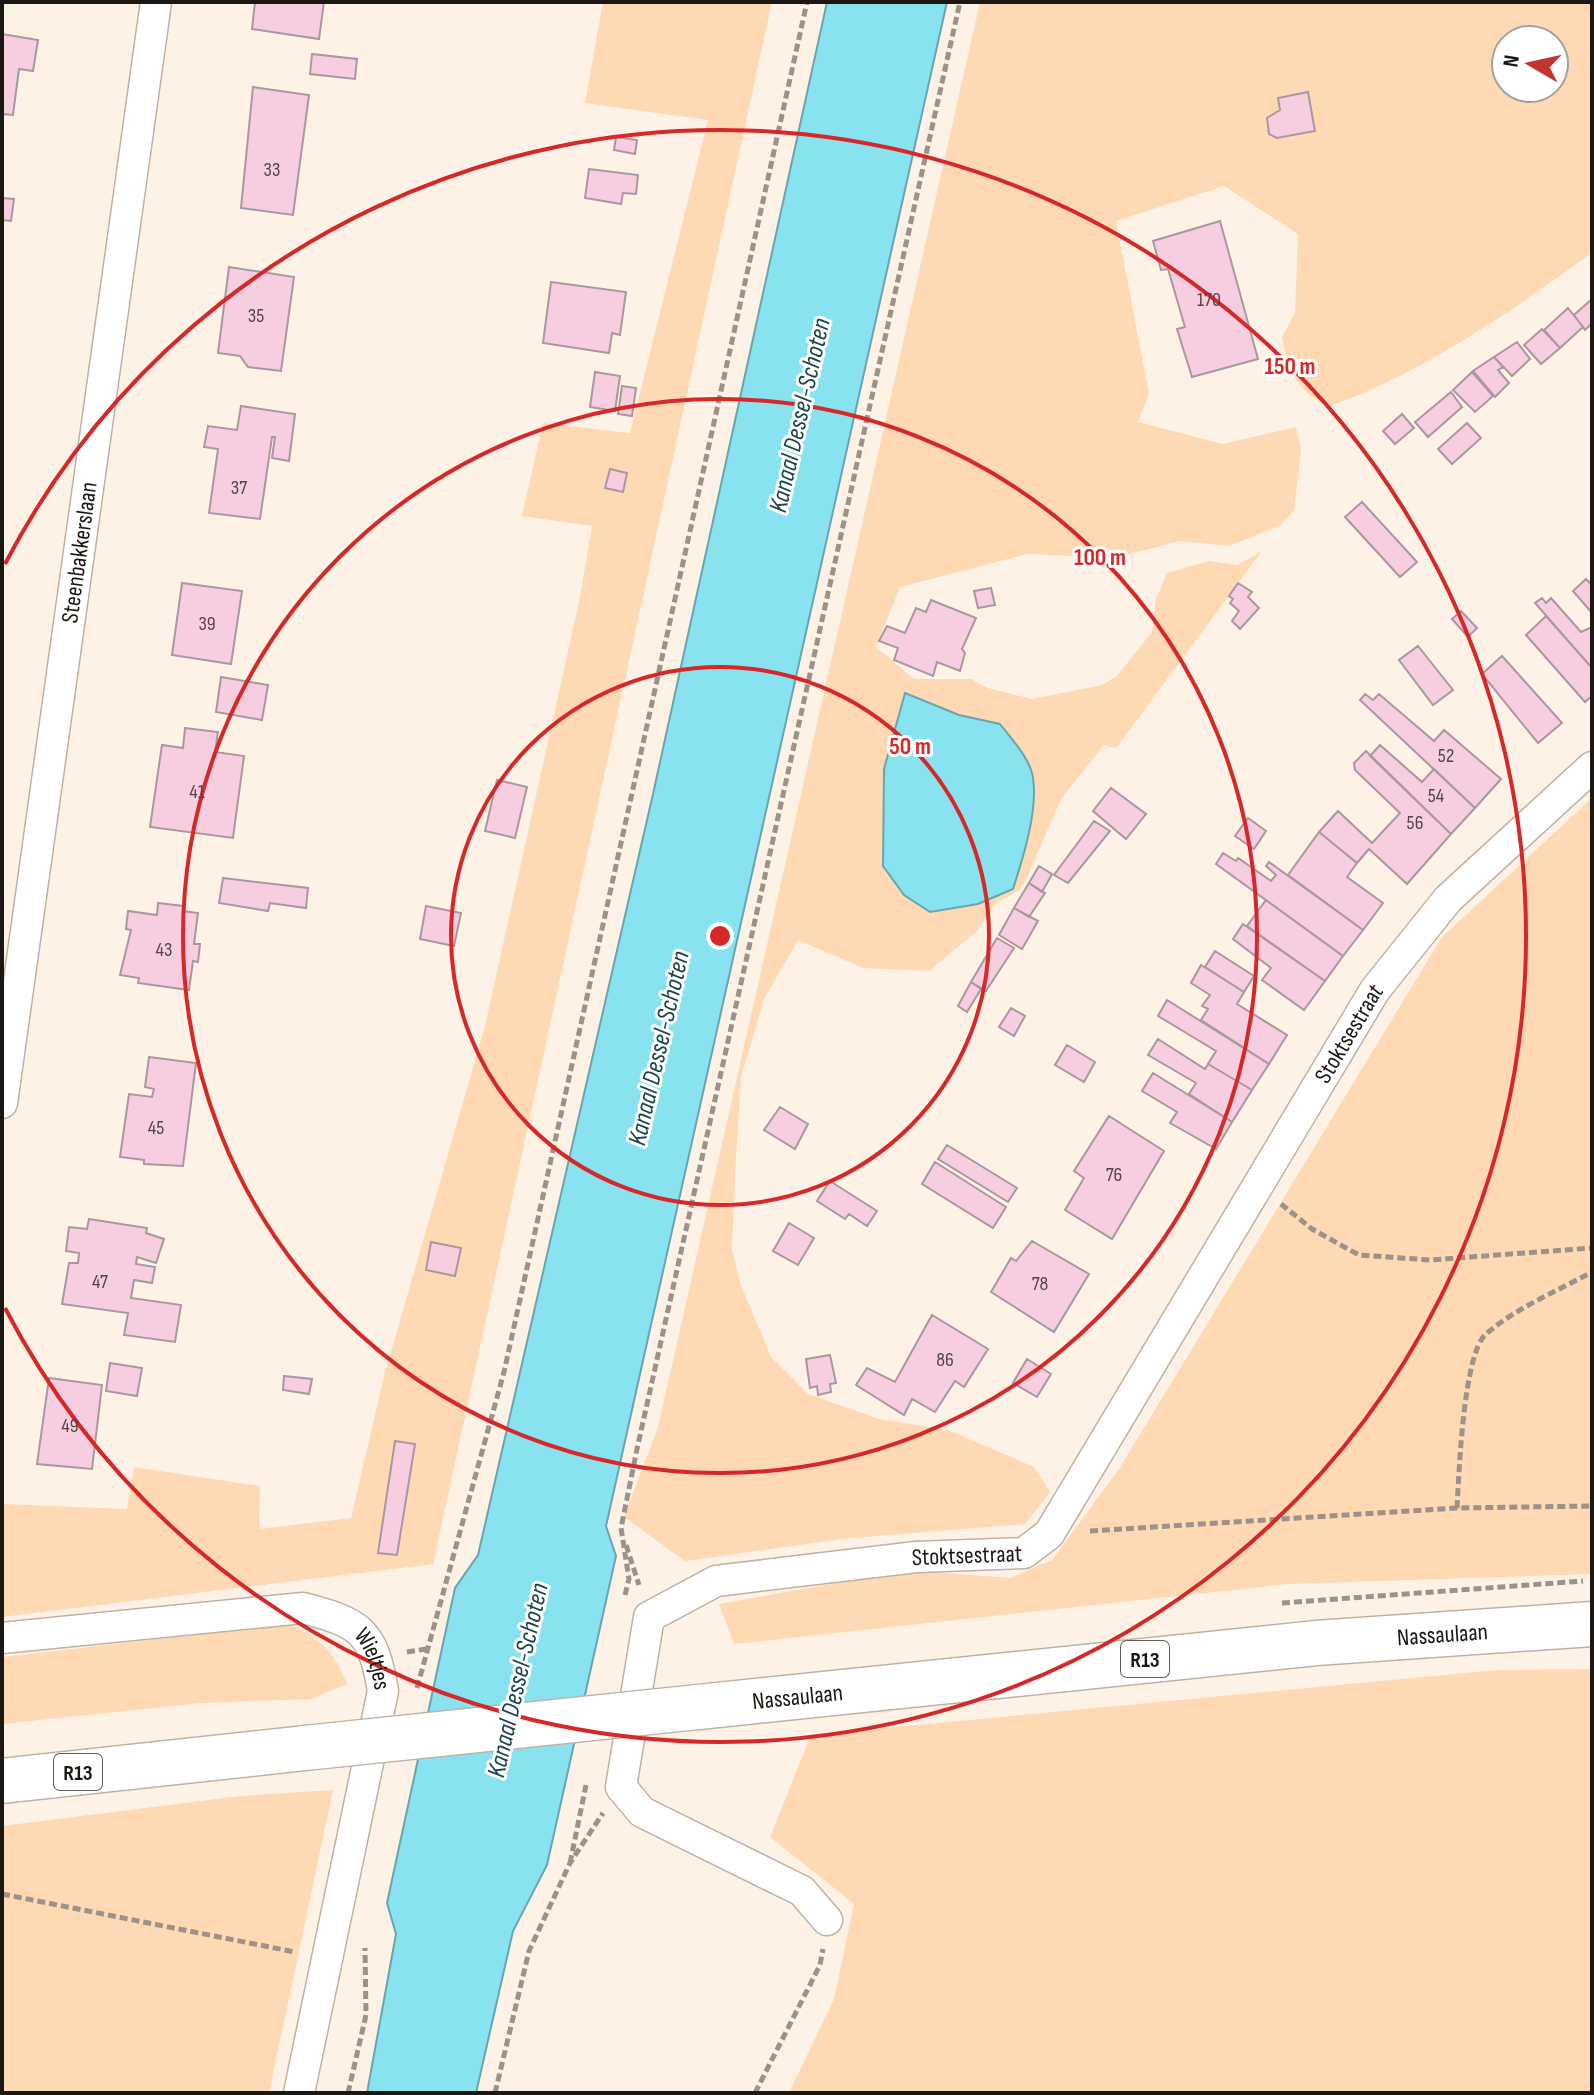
<svg xmlns="http://www.w3.org/2000/svg" width="1594" height="2095" viewBox="0 0 1594 2095" font-family="'Sofia Sans Condensed',sans-serif">
<style>
.green{fill:#ffd9b3;fill-rule:evenodd}
.water{fill:#88e2ef;stroke:#68a5ad;stroke-width:2}
.building{fill:#f7cde0;stroke:#aa979f;stroke-width:2}
.lines{fill:none;stroke-linecap:round;stroke-linejoin:round}
.minor-casing{stroke:#bfb2a4;stroke-width:33}
.primary-casing{stroke:#bfb2a4;stroke-width:47}
.path{stroke:#9b9289;stroke-width:5;stroke-dasharray:8 4;stroke-linecap:butt}
.minor{stroke:#fff;stroke-width:30}
.primary{stroke:#fff;stroke-width:44}
.primary-bridge-casing{stroke:#bfb2a4;stroke-width:47;stroke-linecap:butt}
.primary-bridge{stroke:#fff;stroke-width:44}
.ring{fill:none;stroke:#d62828;stroke-width:4}
.labels{text-anchor:middle;stroke-width:6;stroke-linejoin:round;paint-order:stroke}
.number-label{font-size:20px;fill:#534446}
.shield{fill:#fff;stroke:#605d59;stroke-width:2}
.shield-label{font-size:22px;font-weight:bold;fill:#1c1712}
.street-label{font-size:24px;fill:#1c1712;stroke:#fff}
.water-label{font-size:26px;font-style:italic;fill:#1b454b;stroke:#fff}
.centre{fill:#d62828;stroke:#fff;stroke-width:4}
.ring-label{font-size:24px;text-anchor:middle;font-weight:bold;fill:#d62828;stroke:#fff;stroke-width:6;stroke-linejoin:round;paint-order:stroke}
</style>
<rect width="100%" height="100%" fill="#fef2e6"/>
<path class="green" d="M603 2H772L433 1564 2 1617V1504L127 1509 134 1467 260 1486 259 1529 351 1518 384 1376 485 1026 580 597 592 526 522 516 543 423 630 433 708 120 585 103Z
M980 2H1592V253C1511 311 1424 373 1330 406 1297 393 1288 370 1282 337L1295 313 1298 234 1224 186 1116 221 1149 394 1138 422 1223 444 1296 427 1301 450 1294 510 1281 525 1229 546 1180 541 1114 558 1028 554 900 587 876 647 914 679H971L988 688 1032 699 1102 685 1116 677 1152 632 1156 599 1167 573 1209 561 1237 565 1262 551 1116 748 1104 745 1061 799 1025 882 1018 891 996 903 976 932 929 971 863 968 798 940 764 999 741 1077 736 1158 732 1248 740 1283 771 1357 808 1394 879 1419 948 1430 1034 1467 1050 1492 1025 1524 842 1539 685 1561 624 1517 658 1427ZM1506 40H1554V88H1506ZM905 693 959 715 1000 724 1033 776 1027 846 884 769Z
M1592 798V1574L1287 1584 734 1644 719 1604 909 1570 1010 1578 1052 1560 1119 1469 1442 937Z
M290 1624C320 1638 335 1653 347 1684L311 1699 201 1703 2 1724V1657Z
M1592 1669V2093H789L834 1999 854 1904 770 1837 811 1735 1497 1670Z
M333 1790 269 2093H2V1826L240 1796Z"/>
<path class="water" d="M827 2H947L606 1526 616 1556 547 1865 513 1931 476 2093H367L396 1934 387 1903 455 1588 478 1555 653 794Z
M905 693 959 715 1000 724C1011 738 1031 760 1033 778 1038 811 1023 858 1013 889L978 904 930 912 904 895 883 866 884 769Z"/>
<path class="building" d="M255 2H324L319 39 252 29Z
M2 34 38 40 33 71 19 69 13 115 2 114Z
M312 54 357 59 355 79 310 74Z
M253 87 309 95 293 215 241 208Z
M1308 92 1315 131 1277 138 1269 134 1267 118 1280 110 1278 98Z
M616 137 637 140 635 154 614 150Z
M589 169 638 175 636 194 623 193 621 204 585 198Z
M2 198 14 199 11 221 2 220Z
M1220 221 1258 359 1192 377 1177 329 1185 327 1168 269 1161 270 1153 241Z
M229 267 294 277 281 371 248 367 240 356 218 353Z
M551 282 626 292 620 335 612 333 609 353 543 343Z
M1592 299V323L1585 330 1574 315Z
M1568 308 1583 327 1560 348 1544 330Z
M1542 329 1560 348 1541 364 1524 345Z
M1517 342 1530 359 1512 376 1494 357Z
M1494 357 1503 367 1498 370 1509 383 1495 397 1473 371Z
M595 372 620 376 615 411 590 407Z
M1472 372 1493 396 1475 412 1453 390Z
M622 386 636 388 632 416 618 414Z
M1451 392 1462 407 1428 437 1415 422Z
M241 406 295 414 289 461 272 458 275 437H272L260 519 209 513 218 449 204 447 208 426 237 430Z
M1402 414 1414 428 1395 444 1383 431Z
M1467 423 1481 438 1452 464 1438 449Z
M610 469 627 473 623 492 605 488Z
M1362 502 1417 562 1400 577 1345 517Z
M1586 579 1592 585V613L1573 591Z
M182 583 242 591 231 664 172 655Z
M1238 583 1252 592 1248 597 1259 608 1240 629 1232 621 1239 611 1230 603 1233 599 1229 596Z
M991 588 995 605 978 608 974 591Z
M1542 598 1546 603 1551 598 1581 632 1592 627V668L1535 603Z
M931 600 976 618 962 649 965 653 960 671 937 662 933 676 894 660 898 648 879 641 887 626 905 633 916 608 926 612Z
M1461 611 1477 628 1468 637 1452 619Z
M1546 616 1592 668V696L1585 702 1526 635Z
M1418 646 1453 690 1433 705 1399 660Z
M1502 656 1562 723 1538 743 1482 674Z
M221 677 268 685 262 720 216 712Z
M1365 694 1373 700 1379 694 1434 741 1444 730 1501 779 1475 808 1360 700Z
M185 728 218 732 215 752 244 756 233 838 150 827 162 745 183 748Z
M1380 745 1422 782 1434 769 1475 808 1451 834 1370 756Z
M1366 751 1451 834 1407 884 1369 849 1357 863 1319 832 1338 811 1372 843 1400 813 1355 770 1354 763Z
M497 780 527 787 515 838 485 831Z
M1111 788 1146 814 1126 839 1093 811Z
M1248 818 1266 831 1254 849 1235 836Z
M1094 821 1110 831 1068 883 1054 875Z
M1319 832 1357 863 1347 877 1383 903 1363 930 1288 875Z
M1223 853 1236 861 1238 858 1271 881 1276 875 1266 866 1269 862 1363 930 1343 956 1216 864Z
M1039 866 1052 874 1042 892 1029 883Z
M223 878 308 888 306 908 270 903 268 911 219 903Z
M1029 883 1045 893 1029 917 1014 908Z
M1266 900 1343 956 1325 981 1247 926Z
M158 903 183 906V911L198 913 194 944H200L198 962 193 961 189 990 138 983 139 978 120 975 131 930 126 929 128 911 157 915Z
M426 906 461 913 454 946 420 939Z
M1014 908 1038 921 1022 949 999 935Z
M1243 924 1325 981 1304 1010 1262 980 1271 968 1233 939Z
M997 938 1014 948 986 991 971 982Z
M1215 951 1254 976 1244 992 1205 967Z
M1201 965 1244 992 1237 1004 1287 1035 1269 1064 1201 1020 1208 1009 1202 1006 1210 995 1191 983Z
M971 982 981 989 967 1012 958 1006Z
M1167 1000 1269 1064 1252 1090 1208 1064 1216 1051 1158 1016Z
M1011 1008 1025 1016 1014 1036 999 1027Z
M1158 1039 1205 1069 1208 1064 1252 1090 1232 1122 1189 1094 1196 1083 1148 1055Z
M1067 1045 1095 1062 1084 1082 1055 1065Z
M149 1057 196 1063 183 1166 144 1164V1160L120 1157 129 1094 152 1097 154 1089 145 1087Z
M1153 1073 1232 1122 1216 1149 1170 1123 1177 1112 1142 1091Z
M780 1107 808 1124 795 1149 764 1130Z
M1109 1116 1164 1151 1112 1239 1065 1210 1084 1178 1074 1171Z
M947 1145 1017 1188 1008 1202 938 1159Z
M935 1162 1006 1207 993 1228 922 1184Z
M830 1181 877 1211 867 1226 849 1214 845 1219 817 1201Z
M89 1219 147 1228 146 1233 164 1239 156 1263 137 1257 136 1264 155 1267 152 1283 134 1280 131 1298 181 1305 175 1342 124 1335 128 1313 62 1304 69 1263H78L79 1253 66 1251 69 1227 87 1229Z
M789 1223 814 1238 798 1265 773 1251Z
M1032 1241 1089 1274 1054 1332 991 1292 1011 1258 1016 1261Z
M431 1242 461 1248 455 1276 426 1270Z
M932 1315 988 1349 964 1387 955 1381 935 1412 912 1399 904 1415 856 1385 867 1368 895 1382Z
M830 1355 836 1383 830 1384 831 1392 818 1395 817 1386 810 1388 806 1359Z
M1027 1359 1051 1374 1037 1397 1013 1383Z
M110 1363 142 1368 137 1396 106 1391Z
M284 1376 312 1379 309 1394 283 1390Z
M49 1378 102 1385 92 1469 37 1464Z
M395 1441 415 1444 397 1555 378 1553Z"/>
<g class="lines">
<g class="minor-casing">
<g id="minor">
<path id="s1" d="M2 1103 156 2"/>
<path id="s2" d="M2 1638 303 1608C360 1623 373 1630 383 1691L299 2093"/>
<path id="s3" d="M827 1920 802 1891 642 1812 621 1787 649 1617 716 1581 916 1557 1024 1553 1049 1534 1375 990 1448 899 1592 767"/>
</g>
</g>
<g class="primary-casing">
<g id="primary">
<path id="s4" d="M698 1707 1316 1643 1592 1624"/>
<path d="M2 1781 305 1748"/>
</g>
</g>
<path class="path" d="M1281 1204 1312 1229 1359 1255 1430 1260 1592 1248
M1457 1508C1459 1475 1463 1354 1486 1334 1516 1308 1557 1291 1592 1272
M1090 1531 1457 1508 1592 1506
M626 1545 639 1585
M625 1595 629 1579 621 1528 637 1449 960 2
M1282 1603 1583 1581
M407 1652 426 1649
M417 1688 504 1372 807 2
M570 1863 586 1785
M2 1894 295 1952
M348 2093 366 2015 365 1948
M495 2093 529 1951 570 1863 603 1813
M755 2093 820 1965 823 1949"/>
<use href="#minor" class="minor"/>
<use href="#primary" class="primary"/>
<g class="primary-bridge-casing">
<path id="primary-bridge" d="M305 1748 698 1707"/>
</g>
<use href="#primary-bridge" class="primary-bridge"/>
</g>
<g class="ring">
<circle cx="720" cy="936" r="269"/>
<circle cx="720" cy="936" r="537"/>
<path d="M5 564A806 806 0 1 1 5 1308"/>
</g>
<g class="labels">
<g class="number-label">
<text x="272" y="176">33</text>
<text x="1209" y="306">170</text>
<text x="256" y="322">35</text>
<text x="239" y="494">37</text>
<text x="207" y="630">39</text>
<text x="1446" y="762">52</text>
<text x="197" y="798">41</text>
<text x="1436" y="802">54</text>
<text x="1415" y="829">56</text>
<text x="164" y="956">43</text>
<text x="156" y="1134">45</text>
<text x="1114" y="1181">76</text>
<text x="100" y="1288">47</text>
<text x="1040" y="1290">78</text>
<text x="945" y="1366">86</text>
<text x="70" y="1432">49</text>
</g>
<g class="shield">
<rect x="1121" y="1641" width="48" height="36" rx="6"/>
<rect x="54" y="1754" width="48" height="36" rx="6"/>
</g>
<g class="shield-label">
<text x="1145" y="1667">R13</text>
<text x="78" y="1780">R13</text>
</g>
<g class="street-label">
<text dy="8" stroke="none"><textPath href="#s1" startOffset="556">Steenbakkerslaan</textPath></text>
<text dy="8" stroke="none"><textPath href="#s3" startOffset="1422">Stoktsestraat</textPath></text>
<text dy="8" stroke="none"><textPath href="#s3" startOffset="750">Stoktsestraat</textPath></text>
<text dy="8" stroke="none"><textPath href="#s4" startOffset="748">Nassaulaan</textPath></text>
<text dy="8" stroke="none"><textPath href="#s2" startOffset="396">Wieltjes</textPath></text>
<text dy="8" stroke="none"><textPath href="#s4" startOffset="100">Nassaulaan</textPath></text>
</g>
<g class="water-label">
<text transform="translate(799 415) rotate(-77)" y="9">Kanaal Dessel-Schoten</text>
<text transform="translate(658 1048) rotate(-77)" y="9">Kanaal Dessel-Schoten</text>
<text transform="translate(517 1680) rotate(-77)" y="9">Kanaal Dessel-Schoten</text>
</g>
</g>
<circle cx="720" cy="936" r="12" class="centre"/>
<g class="ring-label">
<text x="1290" y="374">150 m</text>
<text x="1100" y="565">100 m</text>
<text x="910" y="754">50 m</text>
</g>
<rect width="1594" height="2095" fill="none" stroke="#1c1712" stroke-width="8"/>
<g transform="translate(1530 64) rotate(279)"><circle r="38" fill="#ffffff" stroke="#a4a2a0" stroke-width="2"/>
<path d="M0-6L14 30L0 20L-14 30Z" fill="#c2342d"/>
<text y="-12" font-size="22" font-weight="bold" text-anchor="middle" fill="#1c1712">N</text>
</g>
</svg>
